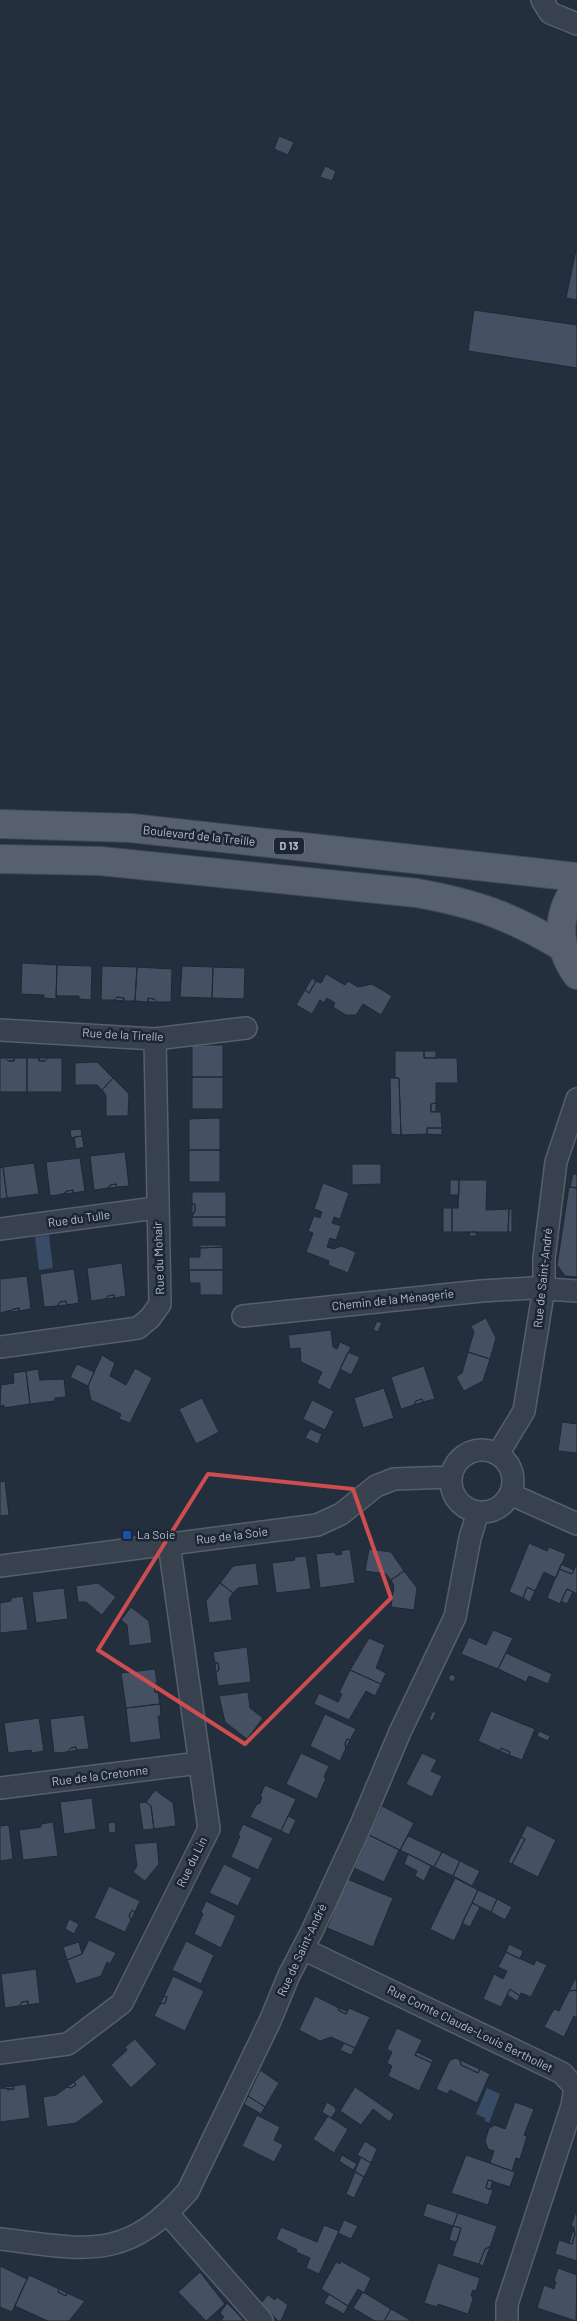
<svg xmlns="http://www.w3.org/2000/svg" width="577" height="2321" viewBox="0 0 577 2321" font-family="Barlow,sans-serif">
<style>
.water{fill:#394c67}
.building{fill:#455162;stroke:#1f2835}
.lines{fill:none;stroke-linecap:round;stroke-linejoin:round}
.minor-casing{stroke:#565f6c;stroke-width:24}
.primary-casing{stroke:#414a57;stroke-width:30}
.minor{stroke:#38414e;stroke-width:21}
.primary{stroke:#56606e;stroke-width:28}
.marked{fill:none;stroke:#ce4d50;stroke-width:4;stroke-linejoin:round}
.transit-dot{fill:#1a4fb4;stroke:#1d2633;stroke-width:2}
.labels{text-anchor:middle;stroke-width:5;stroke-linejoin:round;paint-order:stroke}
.shield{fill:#1d2633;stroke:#878f9c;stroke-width:1}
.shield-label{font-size:11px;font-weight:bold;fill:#b4bcc9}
.street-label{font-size:12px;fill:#b4bcc9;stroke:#1d2633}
.poi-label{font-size:12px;fill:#b4bcc9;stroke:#1d2633;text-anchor:start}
</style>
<rect width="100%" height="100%" fill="#242f3e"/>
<path class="water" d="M49 1235 53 1268 39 1270 35 1237Z
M487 2088 500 2094 489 2123 485 2121V2118L476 2114Z"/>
<path class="building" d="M279 136 294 142 288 155 274 149Z
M325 166 336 171 332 181 320 177Z
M576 250H577V300L566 298Z
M474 310 577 325V368L468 351Z
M22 963 57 965 56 999 44 998V995L21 994Z
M57 965 92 966 91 1000 79 999V996H56Z
M102 966 137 967 135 1001H124V998L117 997 114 1000H101Z
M182 966 213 967 212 998 180 997Z
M137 967 172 969 171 1002H157L154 999 148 998V1002L135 1001Z
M213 967 245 968 244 999 212 998Z
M326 974 345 985 348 981 358 987 372 984 392 996 381 1015 363 1004 356 1015H346L333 1007 335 1003 327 998 324 1003 320 1000 312 1014 296 1005 305 990 309 993 316 981 321 983Z
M312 978 316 981 309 993 305 990Z
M117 997 124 998V1001L114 1000Z
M148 998 154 999 157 1002H148Z
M192 1045H223V1077H192Z
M395 1051H424V1058H457L458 1083H436V1103L431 1104V1112H441L442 1128H427V1134L401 1135 399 1078H395Z
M424 1051H436V1058H424Z
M0 1058H5L8 1061H14V1058H27V1092H0Z
M5 1058H14V1061H8Z
M27 1058H39V1061H45L48 1058H62V1092H27Z
M39 1058H48L45 1061H39Z
M97 1062 113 1078 102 1090 97 1085H75V1063Z
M192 1077H223V1109H192Z
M113 1078 129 1094 128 1116H106V1095L102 1090Z
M390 1078H399L401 1135 391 1134Z
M436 1103V1111L431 1112V1104Z
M220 1118V1150H189V1119Z
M427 1128H442V1135L427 1134Z
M81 1129 82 1136 71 1138 70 1130Z
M82 1136 84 1147 76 1149 74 1137Z
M189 1150H220V1182H189Z
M125 1152 129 1186 117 1187 116 1184 110 1185 108 1188 94 1190 90 1156Z
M80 1158 85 1191 73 1193V1190L67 1191 63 1194 50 1196 46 1162Z
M34 1163 39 1194 7 1198 3 1167Z
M352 1164H381V1184L352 1185Z
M3 1167 7 1198 0 1199V1168Z
M573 1174H576L577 1176V1188L570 1187Z
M450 1180H459V1195H450Z
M459 1180H487L486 1210 509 1209 508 1232H452V1208H458Z
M323 1183 349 1193 340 1219 334 1217 332 1223 341 1226 336 1240 330 1238 327 1247 334 1249 341 1246 356 1252 348 1273 328 1265 329 1261 306 1252 313 1233 308 1231 314 1216 320 1218 322 1212 314 1209Z
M116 1184 117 1187 108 1188 110 1185Z
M569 1187 577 1188V1277L565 1276 557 1265Z
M73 1190V1193L63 1194 67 1191Z
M192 1192H226V1217H192L195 1211V1204H192Z
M192 1204H195V1211L192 1214Z
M443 1208H452V1232H443Z
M509 1209H512V1232H508Z
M192 1217H226V1227H192Z
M470 1232H476V1236H469Z
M200 1245H223V1247L200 1248Z
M223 1247V1270H189V1257H200V1248Z
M122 1263 126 1296 114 1298V1295L108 1296 105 1299 91 1301 87 1268Z
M74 1269 79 1303 67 1305 66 1301 60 1302 57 1306 44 1307 40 1274Z
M189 1270H223V1295H200V1283H190Z
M27 1276 31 1309 19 1311V1308L0 1313V1279Z
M114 1295V1298L105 1299 108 1296Z
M66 1301 67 1305 57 1306 60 1302Z
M19 1308V1311L10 1312 13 1309Z
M486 1318 496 1338 490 1359 468 1352 474 1332 471 1326Z
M377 1321 382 1323 378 1332 373 1330Z
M331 1330 333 1347 337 1349 340 1342 351 1347 330 1390 317 1383 322 1372 301 1362 300 1348 290 1349 288 1335Z
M348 1352 360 1357 351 1375 340 1369Z
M468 1352 490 1359 483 1381 464 1391 456 1377 462 1373Z
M102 1355 115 1363 110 1376 126 1385 135 1368 152 1378 130 1423 119 1419 121 1414 91 1400 88 1386Z
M77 1364 94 1372 88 1386 70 1377Z
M424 1366 435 1399 423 1402 422 1399 416 1401 414 1405 401 1409 391 1377Z
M38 1369 40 1380 64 1379 66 1397 55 1398V1401L30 1404 26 1371Z
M26 1371 30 1404 4 1408V1405L0 1406 1 1385 14 1383 13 1373Z
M384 1388 394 1418 363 1428 354 1398Z
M202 1398 219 1432 196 1444 179 1409Z
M422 1399 423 1402 414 1405 416 1401Z
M312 1400 334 1411 325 1430 303 1419Z
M562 1422 577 1424V1453L558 1451Z
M310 1429 322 1434 318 1444 305 1438Z
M5 1481 9 1515 0 1516V1482Z
M529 1543 547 1551 549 1547 566 1554 556 1578 544 1572 535 1591 527 1587 523 1598 509 1592Z
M350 1549 355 1583 320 1588 316 1554 334 1552 336 1555 342 1554 341 1551Z
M369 1549 391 1552 404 1571 391 1580 386 1574 365 1571Z
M306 1556 311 1589 276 1593 272 1563 295 1560 294 1557Z
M256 1563 259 1585 238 1588 233 1593 220 1583 233 1566Z
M577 1563V1594L567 1589 560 1604 547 1598 559 1569 572 1574Z
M561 1564 574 1570 572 1574 559 1569Z
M404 1571 417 1588 414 1610 391 1607 394 1586 391 1580Z
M98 1583 116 1597 102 1615 86 1602H78L76 1586Z
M220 1583 233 1593 229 1599 232 1620 209 1623 206 1601Z
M527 1587 535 1591 530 1602 523 1598Z
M64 1588 68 1619 36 1623 32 1592Z
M567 1589 573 1592 567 1604 561 1601Z
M23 1596 28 1630 0 1633V1603L11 1601V1598Z
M131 1607 149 1621 152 1643 129 1646 127 1625 121 1620Z
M493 1630 513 1638 498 1669 461 1654 469 1637 486 1645Z
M369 1638 385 1645 376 1668 386 1673 381 1684 350 1670Z
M247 1647 251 1682 218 1686 216 1673 219 1669 218 1663H215L213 1652Z
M506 1653 552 1674 548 1684 529 1676 526 1682 498 1669Z
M215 1663H218L219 1669 216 1673Z
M155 1669 157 1682 154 1686 155 1692H158L160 1704 126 1708 121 1673Z
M350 1670 381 1684 375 1696 366 1691 349 1720 314 1704 319 1693 338 1702 342 1694 339 1693Z
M451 1674 456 1677 453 1682 448 1679Z
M157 1682 158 1692H155L154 1686Z
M248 1692 250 1708 263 1718 247 1739 225 1722 219 1696Z
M160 1704 161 1716H158L161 1739 130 1743 126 1708Z
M433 1711 436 1713 432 1721 429 1719Z
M491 1711 535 1729 522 1760 509 1755 510 1752 501 1748 500 1751 478 1741Z
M325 1714 356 1729 350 1740 347 1739 345 1744 346 1748 340 1761 310 1746Z
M84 1715 89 1749 77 1750 76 1747 71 1748 67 1752 54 1753 50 1719Z
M39 1718 44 1751 32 1753 31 1750 8 1753 4 1723Z
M539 1731 550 1736 548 1741 537 1736Z
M347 1739 350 1740 346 1748 345 1744Z
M76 1747 77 1750 67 1752 71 1748Z
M501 1748 510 1752 509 1755 500 1751Z
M301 1753 329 1766 324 1777 326 1778 317 1799 286 1784Z
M422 1753 437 1760 431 1771 442 1776 432 1797 406 1784Z
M265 1785 296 1799 281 1831 250 1817 256 1805 260 1803 262 1797 260 1796Z
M155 1790 173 1803 176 1826 154 1829 151 1806 146 1802Z
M92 1798 96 1829 64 1834 60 1802Z
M146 1802 151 1806 154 1829 143 1830 139 1803Z
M382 1806 414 1823 400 1850 369 1835Z
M288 1816 296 1820 289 1835 281 1831Z
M53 1822 58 1856 23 1860 19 1830 41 1827V1824Z
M115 1822 116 1832 109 1833 108 1823Z
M243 1824 273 1838 258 1870 231 1857 240 1836 238 1835Z
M9 1825 13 1859 0 1861V1826Z
M527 1825 556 1840 538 1877 512 1864 525 1839 521 1837Z
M369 1835 399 1850 384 1882 354 1868Z
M408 1836 442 1852 434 1867 400 1850Z
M521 1837 525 1839 512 1864 508 1862Z
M157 1842 159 1864 145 1881 133 1872 137 1866 134 1844Z
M442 1852 460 1861 453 1876 434 1867Z
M408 1854 431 1866 424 1881 415 1876 417 1871 404 1864Z
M460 1861 480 1871 472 1886 453 1876Z
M224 1864 252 1878 238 1906 209 1893Z
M455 1878 478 1890 454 1941 430 1929Z
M347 1879 393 1898 373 1947 327 1928Z
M109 1886 140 1901 135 1912 132 1910 129 1916 131 1920 125 1932 94 1918Z
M478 1890 497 1899 491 1912 472 1903Z
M497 1899 512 1907 505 1920 491 1912Z
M206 1901 236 1916 221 1948 194 1934 203 1914 201 1912Z
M472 1903 480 1907 470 1927 462 1923Z
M132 1910 135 1912 131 1920 129 1916Z
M69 1919 79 1924 74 1934 65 1929Z
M89 1940 116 1953 110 1964 107 1962 101 1976 76 1984 67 1960 82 1954Z
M186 1941 214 1955 201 1984 172 1970Z
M79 1942 82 1954 67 1960 63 1947Z
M509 1944 523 1951 520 1959 506 1952Z
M506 1952 534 1965 536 1960 547 1965 531 1997 521 1993 520 1996 510 1989 501 2007 483 1999 494 1974 503 1979 507 1971 498 1967Z
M36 1969 40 2003 28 2005V2001L22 2002 19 2006 5 2008 1 1974Z
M173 1976 204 1991 185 2031 154 2016 160 2004 165 2003 167 1997 164 1996Z
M576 1977 577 1990 569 1991Z
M510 1989 520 1996 517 2001 507 1995Z
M577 1990V2018L574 2016 564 2037 544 2027 554 2009 559 2011 569 1991Z
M164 1996 167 1997 165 2003 160 2004Z
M315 1996 339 2008 338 2010 346 2014 349 2008 370 2017 355 2048 331 2037 320 2041 299 2030Z
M28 2001V2005L19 2006 22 2002Z
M339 2008 347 2011 346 2014 338 2010Z
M397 2028 422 2040 415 2055 432 2063 419 2091 388 2076 392 2066 387 2063 392 2052 387 2049Z
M135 2039 157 2064 131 2088 111 2065 127 2050 125 2047Z
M344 2043 355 2048 351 2055 340 2050Z
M417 2052 433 2060 432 2063 415 2055Z
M456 2058 460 2060 461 2065 478 2073 480 2069 490 2074 477 2103 450 2090 447 2094 436 2089 450 2060Z
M460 2060 480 2069 478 2073 461 2065Z
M260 2070 279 2083 265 2107 248 2096Z
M84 2074 104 2102 76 2123 47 2127 43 2097 56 2095 67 2087 71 2088 76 2085 74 2082Z
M74 2082 76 2085 71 2088 67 2087Z
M26 2084 30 2118 0 2122V2088L14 2089 13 2086Z
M13 2086 14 2089 8 2090 4 2087Z
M355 2087 394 2114 390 2122 373 2109 361 2125 340 2111Z
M248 2096 265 2107 261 2114 244 2104Z
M327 2102 335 2107 336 2111 331 2118 322 2112Z
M515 2102 534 2109 524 2135 527 2136 524 2146 520 2159 516 2158 512 2171 490 2163 494 2151 488 2149 485 2141 489 2128 495 2125 505 2129Z
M257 2115 280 2127 274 2140 283 2145 274 2162 242 2146Z
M328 2116 348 2129 334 2153 313 2139Z
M365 2141 377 2149 371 2163 357 2155Z
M342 2155 357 2164 353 2170 339 2161Z
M466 2155 515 2172 510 2187 488 2180 486 2188 493 2190 488 2205 451 2193Z
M361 2157 371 2163 364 2177 355 2171Z
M355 2172 364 2177 354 2198 346 2194Z
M488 2180 493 2181 490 2190 486 2188Z
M427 2203 458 2213 453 2226 423 2216Z
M458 2213 497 2226 490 2247 485 2249 479 2264 452 2256 461 2228 453 2226Z
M575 2214H577V2261L555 2254 559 2240 572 2244 575 2234 574 2227 571 2226Z
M344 2220 358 2226 351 2239 338 2233Z
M324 2225 339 2231 319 2274 306 2268 310 2258 296 2252 297 2250 276 2239 281 2227 317 2242Z
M453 2226 461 2228 457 2242 449 2240Z
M573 2230 575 2234 572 2244 569 2243Z
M490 2247 483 2266 479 2264 485 2249Z
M341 2261 371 2278 364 2293 358 2289 348 2306 321 2289 336 2262 340 2264Z
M438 2263 480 2278 476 2291 473 2290 471 2295 473 2299 468 2314 438 2304 437 2307 424 2303Z
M0 2266 27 2279 12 2312 0 2307Z
M558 2268 577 2275 576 2321 537 2308 544 2285 554 2289 556 2282 554 2281Z
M200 2272 225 2304 206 2321 178 2292Z
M29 2275 59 2289 58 2292 66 2296 67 2293 85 2301 69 2321H48L15 2306Z
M59 2289 67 2293 66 2296 58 2292Z
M363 2292 391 2309 384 2321H375L353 2308Z
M329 2294 348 2306 344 2314 324 2303Z
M268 2295 275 2300 277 2297 288 2305 281 2321H278L261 2303Z
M227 2303 236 2312 244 2321H220L224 2317 220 2313Z
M391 2309 412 2321H384Z"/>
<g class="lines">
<g class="minor-casing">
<path id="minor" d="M542 0 550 13 577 24
M0 1030 155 1039 246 1028
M0 1229 148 1209 157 1210
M243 1316 481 1291 532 1288 577 1291
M0 1347 138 1328 150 1318 160 1304 155 1039
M451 1481a31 31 0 1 1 62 0a31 31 0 1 1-62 0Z
M498 1454 524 1411 544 1288V1258L556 1162 577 1099
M510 1494 577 1524
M0 1566 317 1525 341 1514 376 1486 394 1479 451 1477
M0 1788 199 1763
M303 1949 562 2073 575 2087 572 2106 507 2304V2321
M0 2053 68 2044 122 2003 209 1829 169 1544
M168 2214 262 2321
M0 2239C85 2249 125 2263 188 2191L270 2021 289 1975 312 1931 360 1827 400 1732 455 1617 470 1538 478 1512"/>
</g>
<g class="primary-casing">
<path id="primary" d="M0 824 131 828 577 877
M0 859 100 861 417 893C477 904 510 916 561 946
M577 886C556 915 556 946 577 975"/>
</g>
<use href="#minor" class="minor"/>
<use href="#primary" class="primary"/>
</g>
<path class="marked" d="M208 1474 353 1489 391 1598 245 1744 98 1650Z"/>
<rect class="transit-dot" x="122" y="1530" width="10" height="10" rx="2.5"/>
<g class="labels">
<rect class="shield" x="274" y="837.5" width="30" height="17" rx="4"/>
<g class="shield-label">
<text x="289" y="850">D 13</text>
</g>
<g class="street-label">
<text transform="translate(199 836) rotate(6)" y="4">Boulevard de la Treille</text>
<text transform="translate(123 1035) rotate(3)" y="4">Rue de la Tirelle</text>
<text transform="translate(79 1219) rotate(-8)" y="4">Rue du Tulle</text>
<text transform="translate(159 1258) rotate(-92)" y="4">Rue du Mohair</text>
<text transform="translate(543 1278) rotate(-84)" y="4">Rue de Saint-André</text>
<text transform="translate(393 1300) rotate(-6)" y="4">Chemin de la Ménagerie</text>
<text transform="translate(232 1536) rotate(-7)" y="4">Rue de la Soie</text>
<text transform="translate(100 1776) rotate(-7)" y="4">Rue de la Cretonne</text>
<text transform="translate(192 1862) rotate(-64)" y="4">Rue du Lin</text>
<text transform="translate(302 1950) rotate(-65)" y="4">Rue de Saint-André</text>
<text transform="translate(470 2029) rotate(26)" y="4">Rue Comte Claude-Louis Berthollet</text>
</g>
<g class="poi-label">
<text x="137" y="1539">La Soie</text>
</g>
</g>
</svg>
